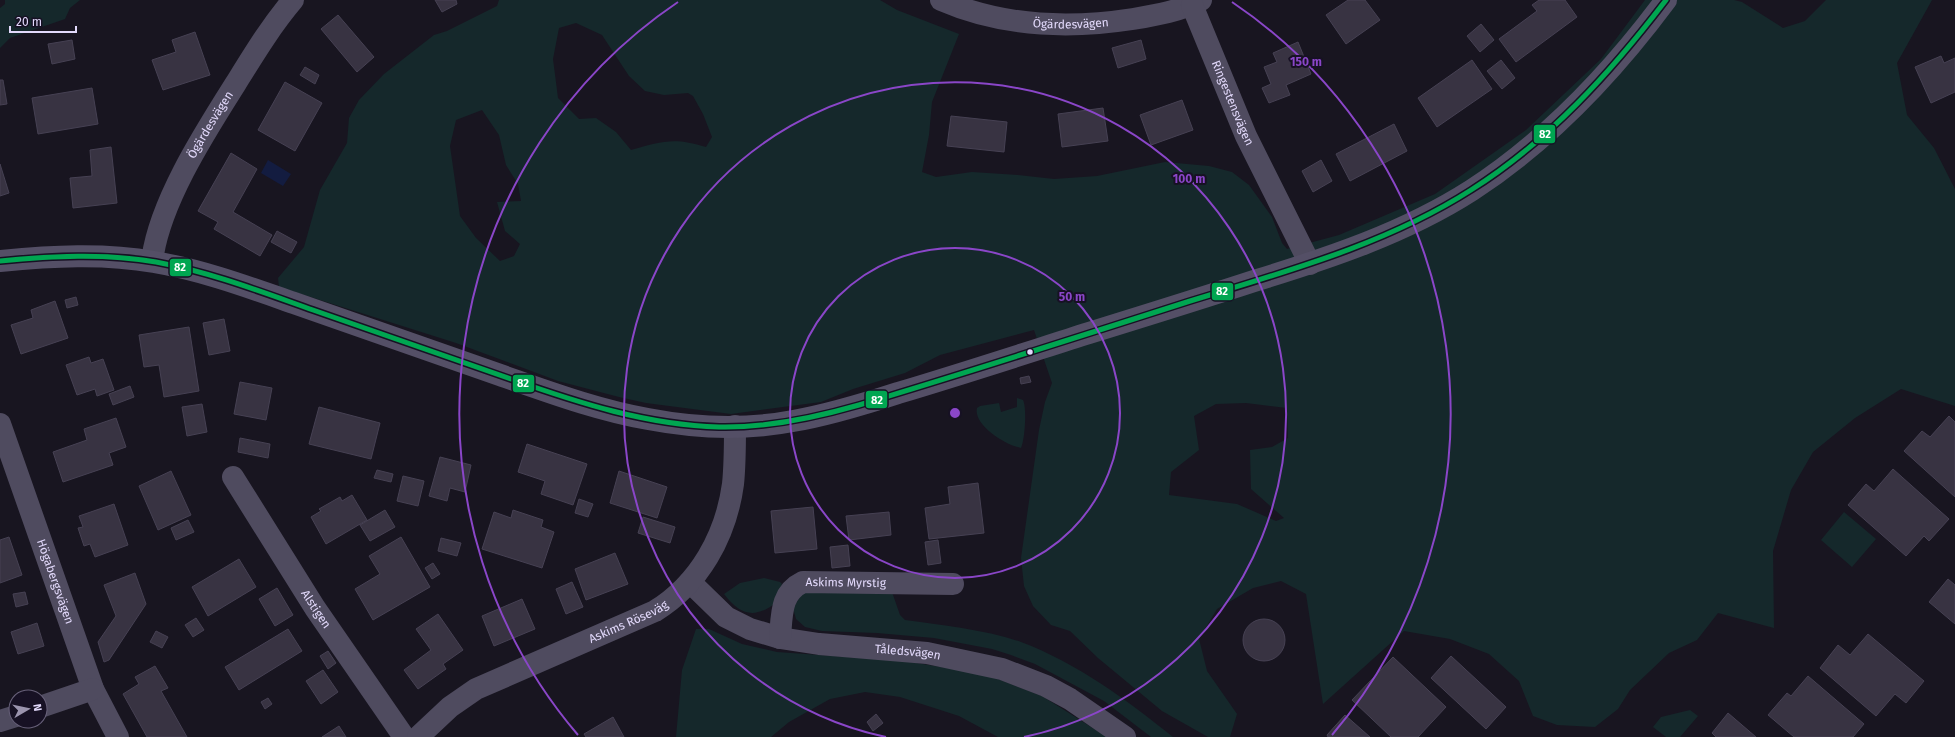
<svg xmlns="http://www.w3.org/2000/svg" width="1955" height="737" viewBox="0 0 1955 737" font-family="'Fira Sans',sans-serif">
<style>
.green{fill:#15282b;fill-rule:evenodd}
.water{fill:#131c40}
.building{fill:#383342;stroke:#464153}
.lines{fill:none;stroke-linecap:round;stroke-linejoin:round}
.street{stroke:#4f4b5f;stroke-width:22}
.secondary{stroke:#544f66;stroke-width:22}
.bus-1-casing{stroke:#171124;stroke-width:8}
.bus-1{stroke:#00a651;stroke-width:5}
.ring{fill:none;stroke:#8a46c8;stroke-width:2}
.bus-dot{fill:#e2d9fb;stroke:#171124;stroke-width:1.5}
.labels{text-anchor:middle;stroke-width:4;stroke-linejoin:round;paint-order:stroke}
.street-label{font-size:12px;fill:#e2d9fb;stroke:#171124}
.centre{fill:#8a46c8;stroke:#171124;stroke-width:2}
.ring-label{font-size:12px;text-anchor:middle;font-weight:bold;fill:#8a46c8;stroke:#171124;stroke-width:4;stroke-linejoin:round;paint-order:stroke}
.line-badge{stroke:#171124;stroke-width:1.5}
.badge-label{font-size:11px;text-anchor:middle;font-weight:bold;fill:#fff}
</style>
<rect width="100%" height="100%" fill="#181520"/>
<path class="green" d="M5 0H80L70 8 65 19 10 38 0 48V8L5 4Z
M499 0H880L897 10 959 34 932 102 929 135 922 172 936 177 972 172 1018 175 1054 179 1097 176 1165 162 1209 166 1232 172 1249 185 1272 217 1282 243 1287 249 1339 235 1435 194 1526 130 1601 59 1645 0H1734L1742 2 1783 28 1805 21 1826 0H1932L1897 63 1907 115 1934 148 1955 189V406L1901 389 1855 418 1813 452 1791 490 1773 551 1774 628 1718 613 1697 640 1669 653 1630 690 1618 709 1595 727 1557 725 1533 716 1519 681 1489 654 1450 639 1404 631 1323 704 1306 594 1281 581 1253 588 1217 609 1199 639 1207 671 1237 714 1230 737H1208L1162 711 1098 658 1070 631 1051 625 1033 606 1024 586 1021 558 1039 430 1045 402 1052 383 1034 330 940 355 905 373 853 389 821 402 731 414 646 403 619 397 558 381 456 343 279 287 278 278 304 247 320 190 347 143 349 118 359 100 384 74 434 35 447 31 497 6ZM576 23 602 35 629 76 645 91 664 95 688 93 693 96 703 114 712 137 706 147C675 137 661 141 631 150L616 132 596 118 579 119 558 98 553 59 559 28ZM482 110 499 135 506 165 518 184 521 201 497 202 505 231 520 244 514 256 500 261 476 238 460 216 450 146 456 120ZM1246 403 1287 408 1288 438 1272 447 1250 450 1251 489 1284 518 1276 521 1237 504 1169 495 1171 472 1199 450 1194 416 1216 404Z
M1017 398 1023 400C1027 408 1025 439 1021 448 1006 445 973 425 977 408L980 406 999 403 1001 412 1017 407Z
M1844 512 1876 539 1852 567 1821 540Z
M764 578 780 582 782 584 777 602C755 619 741 616 724 594L740 583Z
M803 592H892L900 615 905 620C941 625 987 630 1021 642 1077 663 1127 700 1173 737H1151L1104 701 1035 664 1011 655 992 649 934 638 877 633 822 631 805 627 796 619 793 608Z
M696 629H709L742 644 777 652 904 661 972 672 998 679 1042 696 1107 737H998L959 716 900 697 865 692 830 699 789 722 771 737H676L682 670Z
M1690 710 1698 716 1680 737H1666L1653 727 1661 717Z"/>
<path class="water" d="M268 160 291 174 283 186 261 173Z"/>
<path class="building" d="M435 0H456L457 4 442 12Z
M1348 0H1365L1380 20 1346 44 1326 15Z
M1539 0H1565L1577 17 1516 62 1499 39 1537 11 1532 5Z
M338 15 374 57 357 72 321 29Z
M1481 24 1494 40 1480 52 1467 36Z
M195 32 210 75 163 90 152 60 176 52 172 40Z
M72 40 75 59 52 64 48 44Z
M1141 40 1146 59 1118 68 1112 48Z
M1298 42 1311 74 1286 85 1290 95 1269 103 1262 88 1271 84 1264 67 1277 62 1273 53Z
M1941 56 1944 63 1955 58V92L1931 103 1915 67Z
M1472 60 1492 89 1437 127 1418 98Z
M1501 60 1515 78 1502 89 1487 71Z
M305 67 319 75 315 84 300 75Z
M0 80H3L7 104 0 105Z
M285 82 322 103 295 151 258 130Z
M92 88 98 124 38 134 32 98Z
M1182 100 1193 130 1151 145 1140 115Z
M1103 108 1108 141 1062 147 1058 114Z
M951 116 1007 122 1004 152 947 146Z
M1394 124 1407 151 1350 181 1336 154Z
M111 147 117 203 73 208 70 178 92 176 90 150Z
M231 153 257 169 233 212 272 235 260 256 214 229 218 222 198 211Z
M1321 160 1332 181 1313 192 1302 171Z
M0 164 9 193 0 196Z
M277 231 297 242 291 253 271 242Z
M76 297 78 305 67 308 65 300Z
M55 301 68 338 21 354 11 325 33 318 31 310Z
M224 319 230 351 209 355 203 323Z
M189 327 199 391 164 397 159 365 144 367 139 335Z
M89 357 91 363 103 359 114 390 97 396 95 389 77 395 66 365Z
M1029 376 1031 382 1021 384 1020 378Z
M240 382 272 388 266 420 234 414Z
M130 386 134 397 113 405 109 394Z
M202 404 207 432 187 436 182 407Z
M319 407 380 423 371 459 309 444Z
M1949 416 1955 422V497L1904 451 1922 431 1930 437Z
M116 418 126 447 109 453 113 465 63 482 53 452 87 440 84 429Z
M240 438 270 444 268 458 238 452Z
M527 444 587 464 573 505 541 494 545 481 518 472Z
M440 457 471 465 465 492 450 488 447 501 429 496Z
M1893 469 1949 519 1929 541 1924 536 1906 556 1848 505 1866 484 1874 491Z
M377 470 393 474 391 482 374 478Z
M171 471 191 515 158 530 139 486Z
M619 471 667 487 657 518 610 503Z
M403 476 424 481 418 506 397 501Z
M978 483 984 533 929 539 925 508 950 504 948 487Z
M352 495 367 520 326 544 311 517 321 511 319 509 340 497 342 501Z
M579 499 593 504 588 517 575 513Z
M114 504 128 545 95 557 90 544 84 546 78 528 83 527 79 516Z
M813 507 817 549 775 553 771 511Z
M385 510 395 527 370 541 360 525Z
M513 510 543 520 541 527 554 532 542 568 482 549 494 512 511 518Z
M889 512 891 535 849 540 846 516Z
M643 517 675 527 670 543 638 533Z
M188 520 194 532 176 540 171 528Z
M9 537 22 575 0 583V540Z
M401 537 430 587 373 620 355 589 380 574 369 556Z
M441 538 461 543 457 556 438 551Z
M938 540 941 563 928 565 925 542Z
M848 545 850 566 832 568 830 547Z
M615 553 628 584 586 600 575 569Z
M239 559 256 587 208 616 192 587Z
M433 563 440 574 432 579 425 568Z
M135 573 146 604 109 660 104 662 98 642 116 616 104 585Z
M1948 579 1955 585V624L1929 602Z
M572 582 583 607 566 614 556 589Z
M277 588 293 615 275 626 259 599Z
M25 592 28 604 16 607 13 594Z
M522 599 535 629 494 646 482 616Z
M438 614 463 650 443 664 446 669 418 689 404 670 431 650 416 629Z
M196 618 204 630 193 637 185 625Z
M1243 640a21 21 0 1 1 42 0a21 21 0 1 1-42 0Z
M37 623 44 646 18 654 11 632Z
M288 629 302 651 239 690 225 667Z
M156 631 168 637 162 648 150 642Z
M1868 634 1924 681 1906 703 1895 694 1876 716 1820 668 1838 645 1850 655Z
M328 651 336 663 328 669 320 656Z
M1451 656 1506 707 1486 729 1431 678Z
M1393 657 1446 707 1418 737H1391L1352 700Z
M155 666 168 688 161 691 187 737H147L123 694 139 684 135 677Z
M323 670 338 692 321 704 306 681Z
M1808 676 1864 724 1853 737H1794L1768 715 1787 693 1791 696Z
M268 698 272 704 265 709 261 702Z
M1728 713 1756 737H1716L1712 733Z
M876 714 883 723 873 731 867 722Z
M1345 715 1370 737H1328L1327 735Z
M613 717 624 737H586L584 734Z
M339 726 346 737H322Z"/>
<g class="lines">
<g class="street">
<path id="s1" d="M941 0C1003 27 1068 29 1133 19 1157 15 1180 11 1201 0"/>
<path id="s2" d="M1192 5 1246 136 1310 264"/>
<path id="s3" d="M152 261C159 203 205 132 236 83 254 54 271 26 293 0"/>
<path id="s4" d="M0 424 93 689 118 737"/>
<path id="s5" d="M233 477 315 608 404 737"/>
<path id="s6" d="M690 582 726 617 750 629 780 638 819 644 927 653 1002 669 1046 686 1070 699 1125 737"/>
<path id="s7" d="M780 638C782 615 780 593 803 582L953 584"/>
<path d="M40 707 93 689"/>
<path d="M0 721 16 716"/>
<path id="s8" d="M418 737 450 707 476 689 655 611C699 584 726 536 733 484 735 465 735 445 735 426"/>
</g>
<path class="secondary" d="M0 261C51 256 104 253 154 262 202 270 248 287 294 303 363 327 431 351 500 375 549 392 597 410 648 419 695 428 746 430 793 421 829 415 864 404 898 393 962 374 1026 353 1089 333 1144 316 1199 299 1254 281 1329 258 1405 233 1472 190 1549 140 1611 74 1666 0"/>
<g class="bus-1-casing">
<path id="bus-1" d="M0 261C52 256 104 253 156 262 210 272 262 292 313 310 379 333 445 356 511 379 579 403 647 425 719 427 767 428 814 418 859 405 969 372 1078 337 1187 302 1284 272 1385 245 1471 190 1549 141 1611 72 1666 0"/>
</g>
<use href="#bus-1" class="bus-1"/>
</g>
<g class="ring">
<circle cx="955" cy="413" r="165"/>
<path d="M886 737A331 331 0 1 1 1024 737"/>
<path d="M578 735A496 496 0 0 1 678 2M1232 2A496 496 0 0 1 1332 735"/>
</g>
<circle class="bus-dot" cx="1030" cy="352" r="3.5"/>
<g class="labels">
<g class="street-label">
<text dy="4" stroke="none"><textPath href="#s1" startOffset="133">Ögärdesvägen</textPath></text>
<text dy="4" stroke="none"><textPath href="#s2" startOffset="106">Ringestensvägen</textPath></text>
<text dy="4" stroke="none"><textPath href="#s3" startOffset="149">Ögärdesvägen</textPath></text>
<text dy="4" stroke="none"><textPath href="#s4" startOffset="167">Högabergsvägen</textPath></text>
<text dy="4" stroke="none"><textPath href="#s7" startOffset="107">Askims Myrstig</textPath></text>
<text dy="4" stroke="none"><textPath href="#s5" startOffset="156">Alstigen</textPath></text>
<text dy="4" stroke="none"><textPath href="#s8" startOffset="242">Askims Röseväg</textPath></text>
<text dy="4" stroke="none"><textPath href="#s6" startOffset="237">Tåledsvägen</textPath></text>
</g>
</g>
<circle cx="955" cy="413" r="6" class="centre"/>
<g class="ring-label">
<text x="1306" y="66">150 m</text>
<text x="1189" y="183">100 m</text>
<text x="1072" y="301">50 m</text>
</g>
<g class="line-badge">
<rect x="1533" y="124" width="23" height="20" rx="4" fill="#00a651"/>
<rect x="169" y="258" width="23" height="19" rx="4" fill="#00a651"/>
<rect x="1211" y="282" width="23" height="19" rx="4" fill="#00a651"/>
<rect x="512" y="374" width="23" height="19" rx="4" fill="#00a651"/>
<rect x="865" y="390" width="23" height="19" rx="4" fill="#00a651"/>
</g>
<g class="badge-label">
<text x="1545" y="138">82</text>
<text x="180" y="271">82</text>
<text x="1222" y="295">82</text>
<text x="523" y="387">82</text>
<text x="877" y="404">82</text>
</g>
<g transform="translate(28 709) rotate(81)"><circle r="19" fill="#171124" stroke="#68617a"/>
<path d="M0-3L7 15L0 10L-7 15Z" fill="#9b94ae"/>
<text y="-6" font-size="11" font-weight="bold" text-anchor="middle" fill="#e2d9fb">N</text>
</g>
<path d="M10 26v6h66v-6" fill="none" stroke="#e2d9fb" stroke-width="2"/>
<text x="16" y="26" font-size="12" fill="#e2d9fb" stroke="#171124" stroke-width="3" paint-order="stroke">20 m</text>
</svg>
